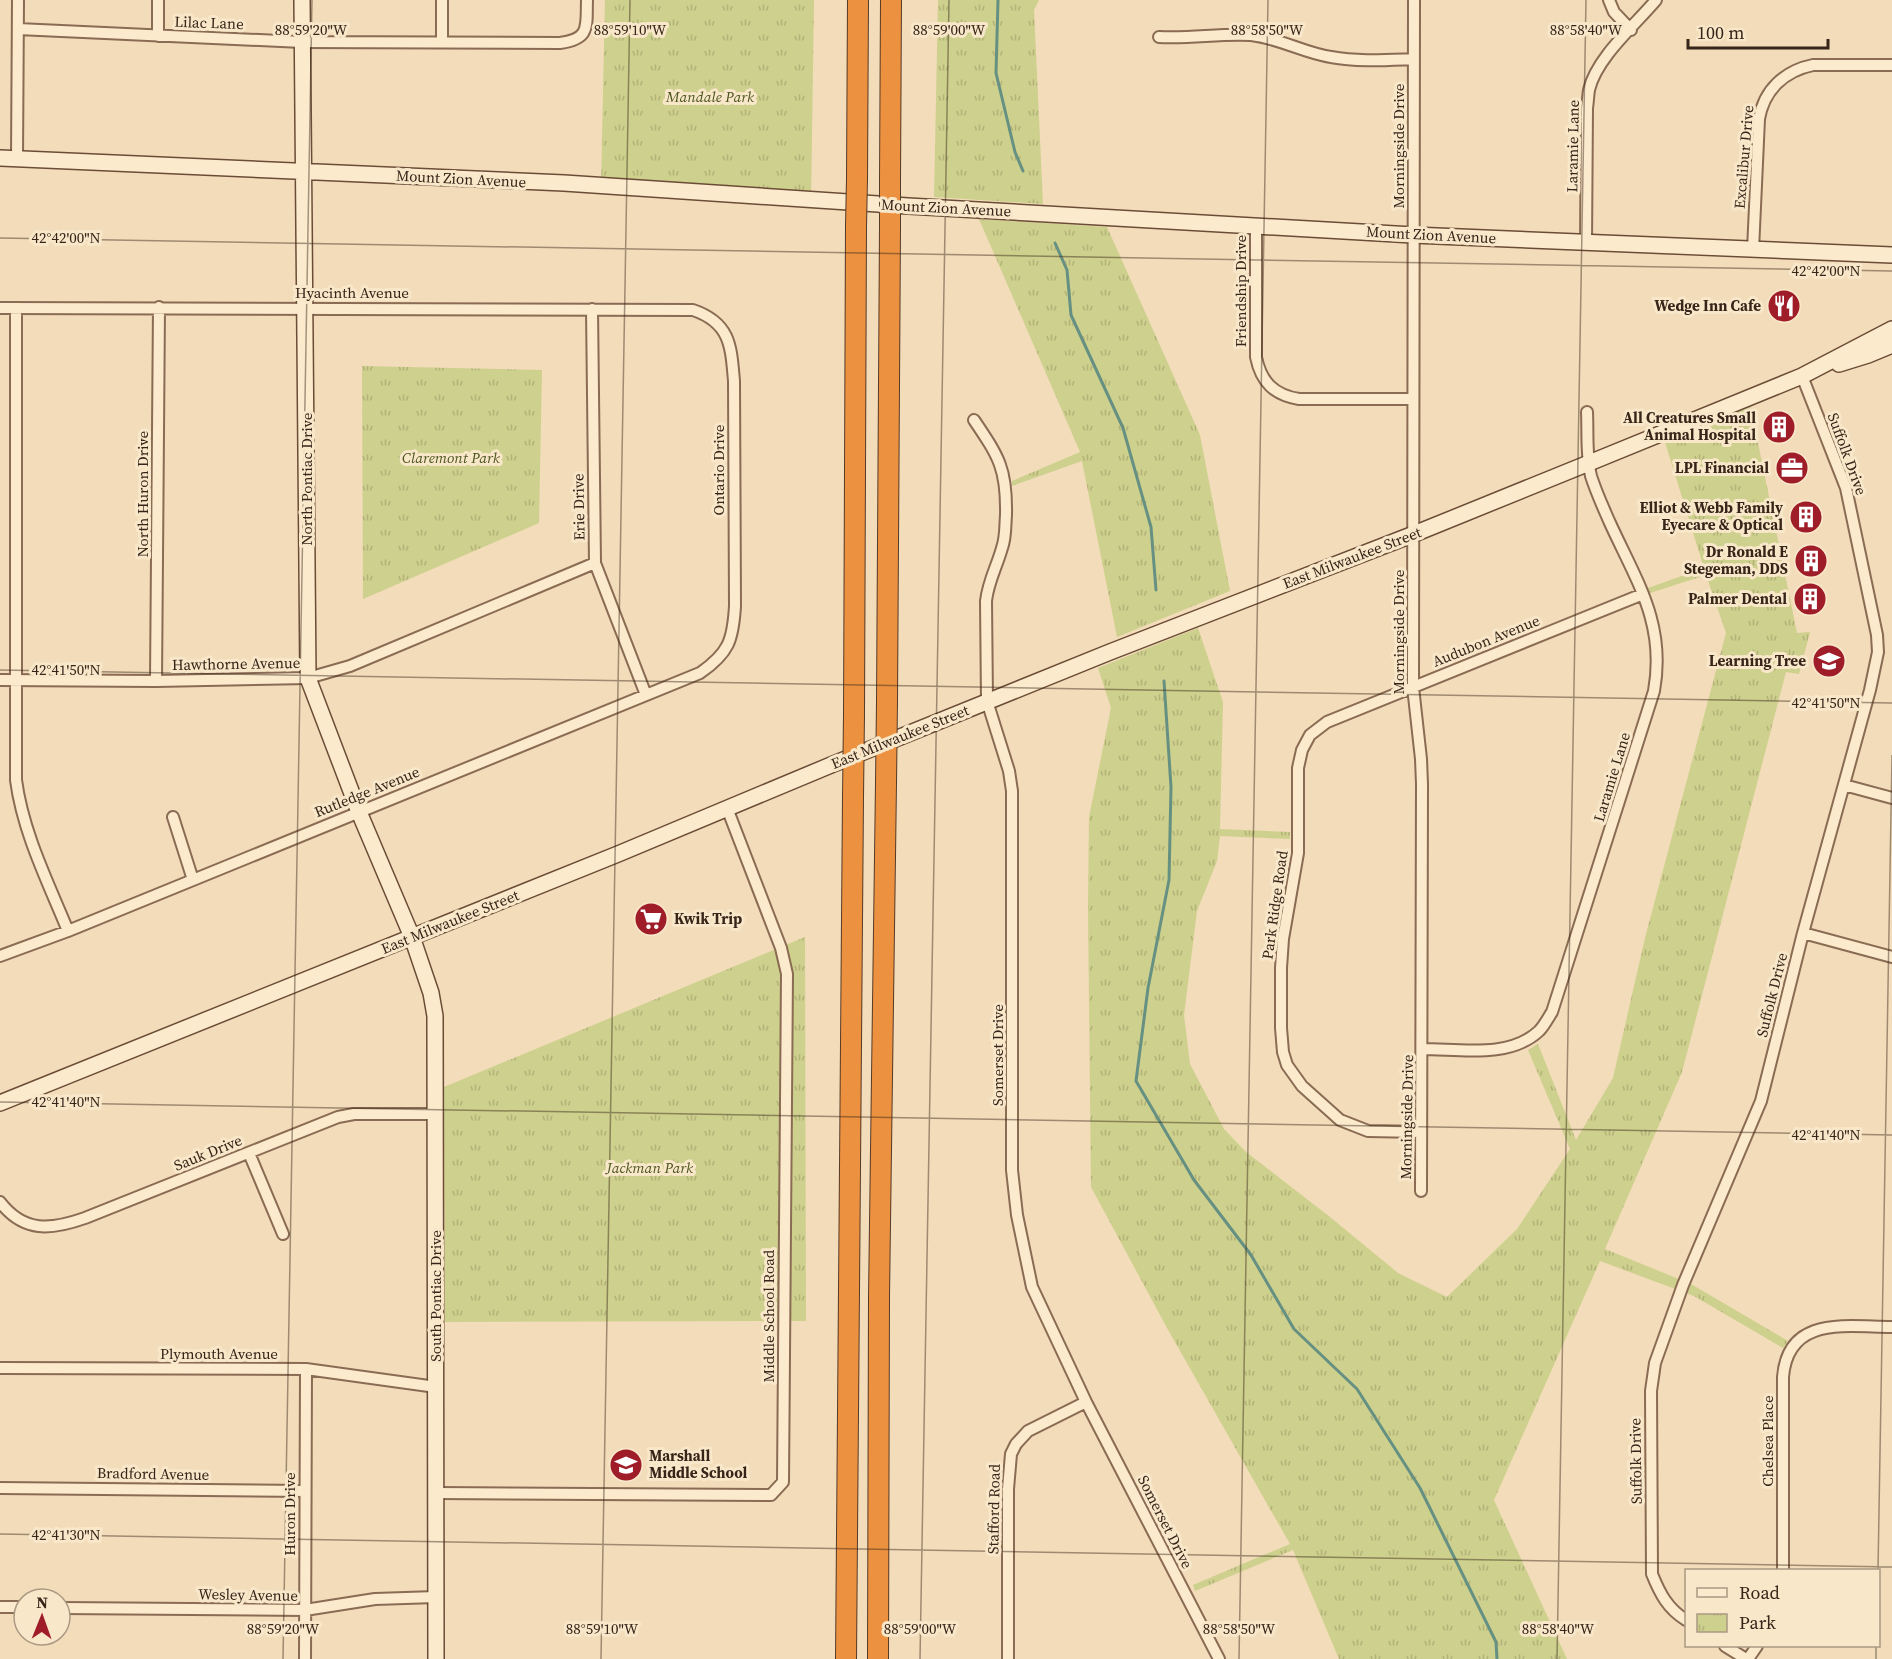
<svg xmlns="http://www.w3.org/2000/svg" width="1892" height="1659" viewBox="0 0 1892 1659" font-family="'Source Serif 4',serif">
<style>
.park{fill:url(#park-tufts)}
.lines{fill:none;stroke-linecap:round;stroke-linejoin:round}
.stream{stroke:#669082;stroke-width:3}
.street-casing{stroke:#8a6b53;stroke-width:14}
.secondary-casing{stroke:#6b4c36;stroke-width:18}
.highway-casing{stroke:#563a28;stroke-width:22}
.street{stroke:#fceacd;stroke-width:10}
.secondary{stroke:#fceacd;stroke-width:15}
.highway{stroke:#ec913f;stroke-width:20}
.highway-bridge-casing{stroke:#563a28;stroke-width:22;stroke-linecap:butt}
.highway-bridge{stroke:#ec913f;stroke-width:20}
.ticks{fill:none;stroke:#372519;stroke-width:1.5;stroke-opacity:0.45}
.labels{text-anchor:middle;stroke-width:6;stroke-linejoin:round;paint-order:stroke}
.street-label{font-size:15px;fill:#372519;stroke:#f9e7ca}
.park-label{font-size:15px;font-style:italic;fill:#4c561e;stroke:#f9e7ca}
.poi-label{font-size:15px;font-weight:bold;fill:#372519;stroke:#f9e7ca;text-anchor:end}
.ticks-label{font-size:15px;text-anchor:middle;fill:#372519;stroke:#f9e7ca;stroke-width:6;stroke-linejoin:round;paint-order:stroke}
</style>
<defs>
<pattern id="park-tufts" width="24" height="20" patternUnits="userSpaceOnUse" patternTransform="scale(1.5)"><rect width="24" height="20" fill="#ced08d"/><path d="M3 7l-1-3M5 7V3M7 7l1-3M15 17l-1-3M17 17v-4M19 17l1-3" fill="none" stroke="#b2b279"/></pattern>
</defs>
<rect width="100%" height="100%" fill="#f2dcb9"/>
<path class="park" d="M605 0H814L811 200 601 185Z
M938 0H1039L1034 10 1043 204 934 197Z
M979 219 1107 227 1200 435 1230 591 1117 637 1082 461 1012 486V481L1080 452Z
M362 366 542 370 539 523 363 599Z
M1750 404 1797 633 1810 632 1799 674 1786 672 1682 1072 1605 1249 1691 1284 1788 1341 1783 1348 1694 1296 1600 1261 1494 1500 1567 1659H1339L1293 1550 1195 1591 1193 1585 1290 1544 1167 1328 1091 1187 1088 907 1089 817 1111 708 1098 668 1198 628 1223 702 1220 829 1290 832V839L1220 836 1217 861 1197 911 1184 1015 1190 1064 1224 1129 1246 1152 1330 1217 1398 1273 1447 1297 1517 1229 1570 1149 1528 1050 1538 1044 1576 1140 1613 1078 1645 938 1726 633 1706 575 1650 593 1648 588 1704 568 1664 439Z
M805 937 806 1321 445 1322 444 1087Z"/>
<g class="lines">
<path class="stream" d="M998 0 996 73 1015 152 1023 171
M1055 243 1067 270 1071 315 1123 428 1151 527 1156 590
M1164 681 1171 787 1169 880 1148 988 1136 1081 1194 1180 1251 1255 1294 1329 1357 1389 1420 1488 1496 1642 1497 1659"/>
<g class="street-casing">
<path id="street" d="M442 0V42
M1414 0 1413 687 1421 759 1422 784 1421 1191
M1609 0 1614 12 1631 30
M18 29 302 42 560 43C591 39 586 26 587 0
M158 36V0
M1159 37C1190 39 1221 33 1251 35 1279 38 1304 53 1331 57 1358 62 1386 60 1414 59
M17 159 18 0
M1256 225V357C1261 382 1274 395 1299 399H1413
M1586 243 1587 108C1588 102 1588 96 1589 90 1596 58 1636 24 1656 0
M1753 250 1759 119C1764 90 1784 71 1813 65H1892
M0 308 693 310C731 323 731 347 734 381L735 606C733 640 729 653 700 673L68 931 0 956
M16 308V780C23 833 48 882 68 931
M592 309 595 563 646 695
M974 420C999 457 1007 469 1006 515 1005 526 1006 537 1002 548 997 566 988 582 986 601L987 701 1009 771 1012 791V1170L1017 1215 1032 1287 1086 1402 1219 1659
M0 680 156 681 308 678 350 666 595 563
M156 681 159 307
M1844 785 1892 798
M173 817 193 880
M1803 933 1892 957
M1422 1049C1460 1049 1509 1059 1539 1031 1544 1026 1548 1018 1552 1012L1654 691C1666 624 1637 582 1610 523 1603 507 1596 492 1591 476 1586 456 1588 433 1587 412
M1421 1132 1368 1131 1340 1120 1302 1086 1287 1065 1283 1052 1281 1028V968L1283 939 1298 853V768L1302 750 1310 735 1327 722 1643 594
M249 1153 283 1234
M0 1202C24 1233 51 1230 85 1218L338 1117 354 1114H436
M0 1368 306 1369 436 1387
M0 1488 305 1491
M436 1493 771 1495 783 1482 787 974 781 948 727 808
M1783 1570V1377C1788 1315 1847 1327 1892 1327
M0 1607H24
M60 1608 305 1610 375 1599 436 1597
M1686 1620C1668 1609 1660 1594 1652 1574L1651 1391 1655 1363 1683 1285 1761 1101 1803 933 1870 690 1878 652 1877 635 1846 488 1802 376
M1725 1646 1746 1659
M305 1659 306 1369
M1008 1659V1489L1011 1454 1016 1444 1028 1431 1086 1402
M1748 1659 1757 1646"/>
</g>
<g class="secondary-casing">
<path id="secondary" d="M302 0 308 678 359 812 412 937 431 993 435 1016 436 1659
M0 158 564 183 908 206 1413 235 1892 255
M1839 364 1868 355 1892 345
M0 1103 618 854 831 765 1110 652 1414 534 1589 463 1802 376 1892 329"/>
</g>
<g class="highway-casing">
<path id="highway" d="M857 179 858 0
M890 180 891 0
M887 702 890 227
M854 715 856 226
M846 1659 853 797
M878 1659 879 1297 886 783"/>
</g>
<use href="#street" class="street"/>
<use href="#secondary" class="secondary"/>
<use href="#highway" class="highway"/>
<g class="highway-bridge-casing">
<path id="highway-bridge" d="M856 226 857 179
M890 227V180
M886 783 887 702
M853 797 854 715"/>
</g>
<use href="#highway-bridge" class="highway-bridge"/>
</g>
<path class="ticks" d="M0 238 1892 271M0 670 1892 703M0 1102 1892 1135M0 1534 1892 1567M1878 1570 1892 755M283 1659 312 0M601 1659 630 0M920 1659 949 0M1239 1659 1268 0M1557 1659 1586 0M1876 1659V1646"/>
<defs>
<g id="restaurant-disc" transform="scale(1.725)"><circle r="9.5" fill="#9e1d29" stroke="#f9e7ca"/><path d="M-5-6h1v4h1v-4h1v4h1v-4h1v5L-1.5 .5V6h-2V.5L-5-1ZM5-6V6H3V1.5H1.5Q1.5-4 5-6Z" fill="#fff"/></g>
<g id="building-disc" transform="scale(1.725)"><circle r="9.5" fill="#9e1d29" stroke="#f9e7ca"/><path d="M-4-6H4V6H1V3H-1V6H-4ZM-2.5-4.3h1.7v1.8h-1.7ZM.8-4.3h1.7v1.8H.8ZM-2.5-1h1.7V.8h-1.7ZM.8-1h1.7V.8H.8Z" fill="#fff"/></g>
<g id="office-disc" transform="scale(1.725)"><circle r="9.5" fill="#9e1d29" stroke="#f9e7ca"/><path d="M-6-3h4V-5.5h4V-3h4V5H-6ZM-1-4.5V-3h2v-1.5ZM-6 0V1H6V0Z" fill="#fff"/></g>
<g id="school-disc" transform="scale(1.725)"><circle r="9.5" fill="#9e1d29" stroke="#f9e7ca"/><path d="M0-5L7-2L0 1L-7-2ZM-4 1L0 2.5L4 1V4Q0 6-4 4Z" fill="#fff"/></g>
<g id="supermarket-disc" transform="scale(1.725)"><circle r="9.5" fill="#9e1d29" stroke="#f9e7ca"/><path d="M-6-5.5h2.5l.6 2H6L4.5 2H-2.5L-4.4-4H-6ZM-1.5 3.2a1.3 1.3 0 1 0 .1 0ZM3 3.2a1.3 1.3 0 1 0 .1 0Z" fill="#fff"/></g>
</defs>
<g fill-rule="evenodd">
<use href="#restaurant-disc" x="1784" y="306"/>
<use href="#building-disc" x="1779" y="427"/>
<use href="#office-disc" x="1792" y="468"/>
<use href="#building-disc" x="1806" y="517"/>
<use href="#building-disc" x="1811" y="561"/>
<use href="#building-disc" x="1810" y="599"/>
<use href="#school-disc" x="1829" y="661"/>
<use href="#supermarket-disc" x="651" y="919"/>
<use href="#school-disc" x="626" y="1465"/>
</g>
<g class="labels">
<g class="street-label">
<text transform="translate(209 23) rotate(2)" y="5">Lilac Lane</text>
<text transform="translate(1399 146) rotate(-90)" y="5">Morningside Drive</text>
<text transform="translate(1573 146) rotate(-89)" y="5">Laramie Lane</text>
<text transform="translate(1744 157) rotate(-85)" y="5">Excalibur Drive</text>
<text transform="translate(461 179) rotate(3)" y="5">Mount Zion Avenue</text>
<text transform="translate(946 208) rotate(3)" y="5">Mount Zion Avenue</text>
<text transform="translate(1431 235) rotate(3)" y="5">Mount Zion Avenue</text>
<text transform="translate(1241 291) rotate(-90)" y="5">Friendship Drive</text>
<text x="352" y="298">Hyacinth Avenue</text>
<text transform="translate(1847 454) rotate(70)" y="5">Suffolk Drive</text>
<text transform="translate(719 470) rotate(-90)" y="5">Ontario Drive</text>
<text transform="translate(307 479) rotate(-90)" y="5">North Pontiac Drive</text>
<text transform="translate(143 494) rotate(-90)" y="5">North Huron Drive</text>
<text transform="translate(579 507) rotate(-91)" y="5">Erie Drive</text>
<text transform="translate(1352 558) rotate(-21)" y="5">East Milwaukee Street</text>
<text transform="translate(1399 632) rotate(-90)" y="5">Morningside Drive</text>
<text transform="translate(1486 641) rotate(-22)" y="5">Audubon Avenue</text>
<text transform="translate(236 664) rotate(-1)" y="5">Hawthorne Avenue</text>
<text transform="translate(900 737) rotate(-22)" y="5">East Milwaukee Street</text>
<text transform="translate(1612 777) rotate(-73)" y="5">Laramie Lane</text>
<text transform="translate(367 792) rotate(-22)" y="5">Rutledge Avenue</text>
<text transform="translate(1275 905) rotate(-82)" y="5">Park Ridge Road</text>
<text transform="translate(450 922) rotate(-22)" y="5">East Milwaukee Street</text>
<text transform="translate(1772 995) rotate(-76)" y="5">Suffolk Drive</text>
<text transform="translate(998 1055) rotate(-90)" y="5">Somerset Drive</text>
<text transform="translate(1407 1117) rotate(-89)" y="5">Morningside Drive</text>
<text transform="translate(208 1153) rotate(-22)" y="5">Sauk Drive</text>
<text transform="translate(436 1296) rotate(-90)" y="5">South Pontiac Drive</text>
<text transform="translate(769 1316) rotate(-90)" y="5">Middle School Road</text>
<text x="219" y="1359">Plymouth Avenue</text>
<text transform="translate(1768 1441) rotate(-90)" y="5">Chelsea Place</text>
<text transform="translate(1636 1461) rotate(-91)" y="5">Suffolk Drive</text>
<text transform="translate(153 1474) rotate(1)" y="5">Bradford Avenue</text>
<text transform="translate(994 1509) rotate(-89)" y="5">Stafford Road</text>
<text transform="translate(290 1514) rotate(-90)" y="5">Huron Drive</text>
<text transform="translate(1165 1522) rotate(63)" y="5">Somerset Drive</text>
<text transform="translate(248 1595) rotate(1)" y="5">Wesley Avenue</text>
</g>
<g class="park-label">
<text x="710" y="102">Mandale Park</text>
<text x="451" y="463">Claremont Park</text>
<text x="650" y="1173">Jackman Park</text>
</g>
<g class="poi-label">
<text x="1761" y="311">Wedge Inn Cafe</text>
<text x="1756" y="423">All Creatures Small<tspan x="1756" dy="17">Animal Hospital</tspan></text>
<text x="1769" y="473">LPL Financial</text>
<text x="1783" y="513">Elliot &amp; Webb Family<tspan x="1783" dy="17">Eyecare &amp; Optical</tspan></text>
<text x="1788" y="557">Dr Ronald E<tspan x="1788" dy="17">Stegeman, DDS</tspan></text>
<text x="1787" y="604">Palmer Dental</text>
<text x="1806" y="666">Learning Tree</text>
<text x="674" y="924" text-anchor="start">Kwik Trip</text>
<text x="649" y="1461" text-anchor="start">Marshall<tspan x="649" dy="17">Middle School</tspan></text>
</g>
</g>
<g class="ticks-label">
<text x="311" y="35">88°59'20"W</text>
<text x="630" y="35">88°59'10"W</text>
<text x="949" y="35">88°59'00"W</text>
<text x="1267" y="35">88°58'50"W</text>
<text x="1586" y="35">88°58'40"W</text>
<text x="66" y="243">42°42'00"N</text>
<text x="1826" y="276">42°42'00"N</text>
<text x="66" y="675">42°41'50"N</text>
<text x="1826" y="708">42°41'50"N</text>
<text x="66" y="1107">42°41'40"N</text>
<text x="1826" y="1140">42°41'40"N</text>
<text x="66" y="1540">42°41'30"N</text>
<text x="283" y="1634">88°59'20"W</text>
<text x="602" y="1634">88°59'10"W</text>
<text x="920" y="1634">88°59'00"W</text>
<text x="1239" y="1634">88°58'50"W</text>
<text x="1558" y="1634">88°58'40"W</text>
</g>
<rect x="1685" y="1569" width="195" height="78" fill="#f9e7ca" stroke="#ab9983" stroke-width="1.5"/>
<rect x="1697" y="1588" width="30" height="9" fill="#fceacd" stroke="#ab9983" stroke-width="1.5"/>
<text x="1739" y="1599" font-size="18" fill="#372519">Road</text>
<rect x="1697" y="1614" width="30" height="18" fill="url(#park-tufts)" stroke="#ab9983" stroke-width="1.5"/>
<text x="1739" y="1629" font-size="18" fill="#372519">Park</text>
<g transform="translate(42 1617) rotate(1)"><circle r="28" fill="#f9e7ca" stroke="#ab9983" stroke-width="1.5"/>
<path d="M0-4.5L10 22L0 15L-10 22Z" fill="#9e1d29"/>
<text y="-9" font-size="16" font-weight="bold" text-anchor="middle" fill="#372519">N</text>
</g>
<path d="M1688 39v9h140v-9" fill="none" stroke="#372519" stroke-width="3"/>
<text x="1697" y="39" font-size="18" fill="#372519" stroke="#f9e7ca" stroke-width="4.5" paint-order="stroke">100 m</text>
</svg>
